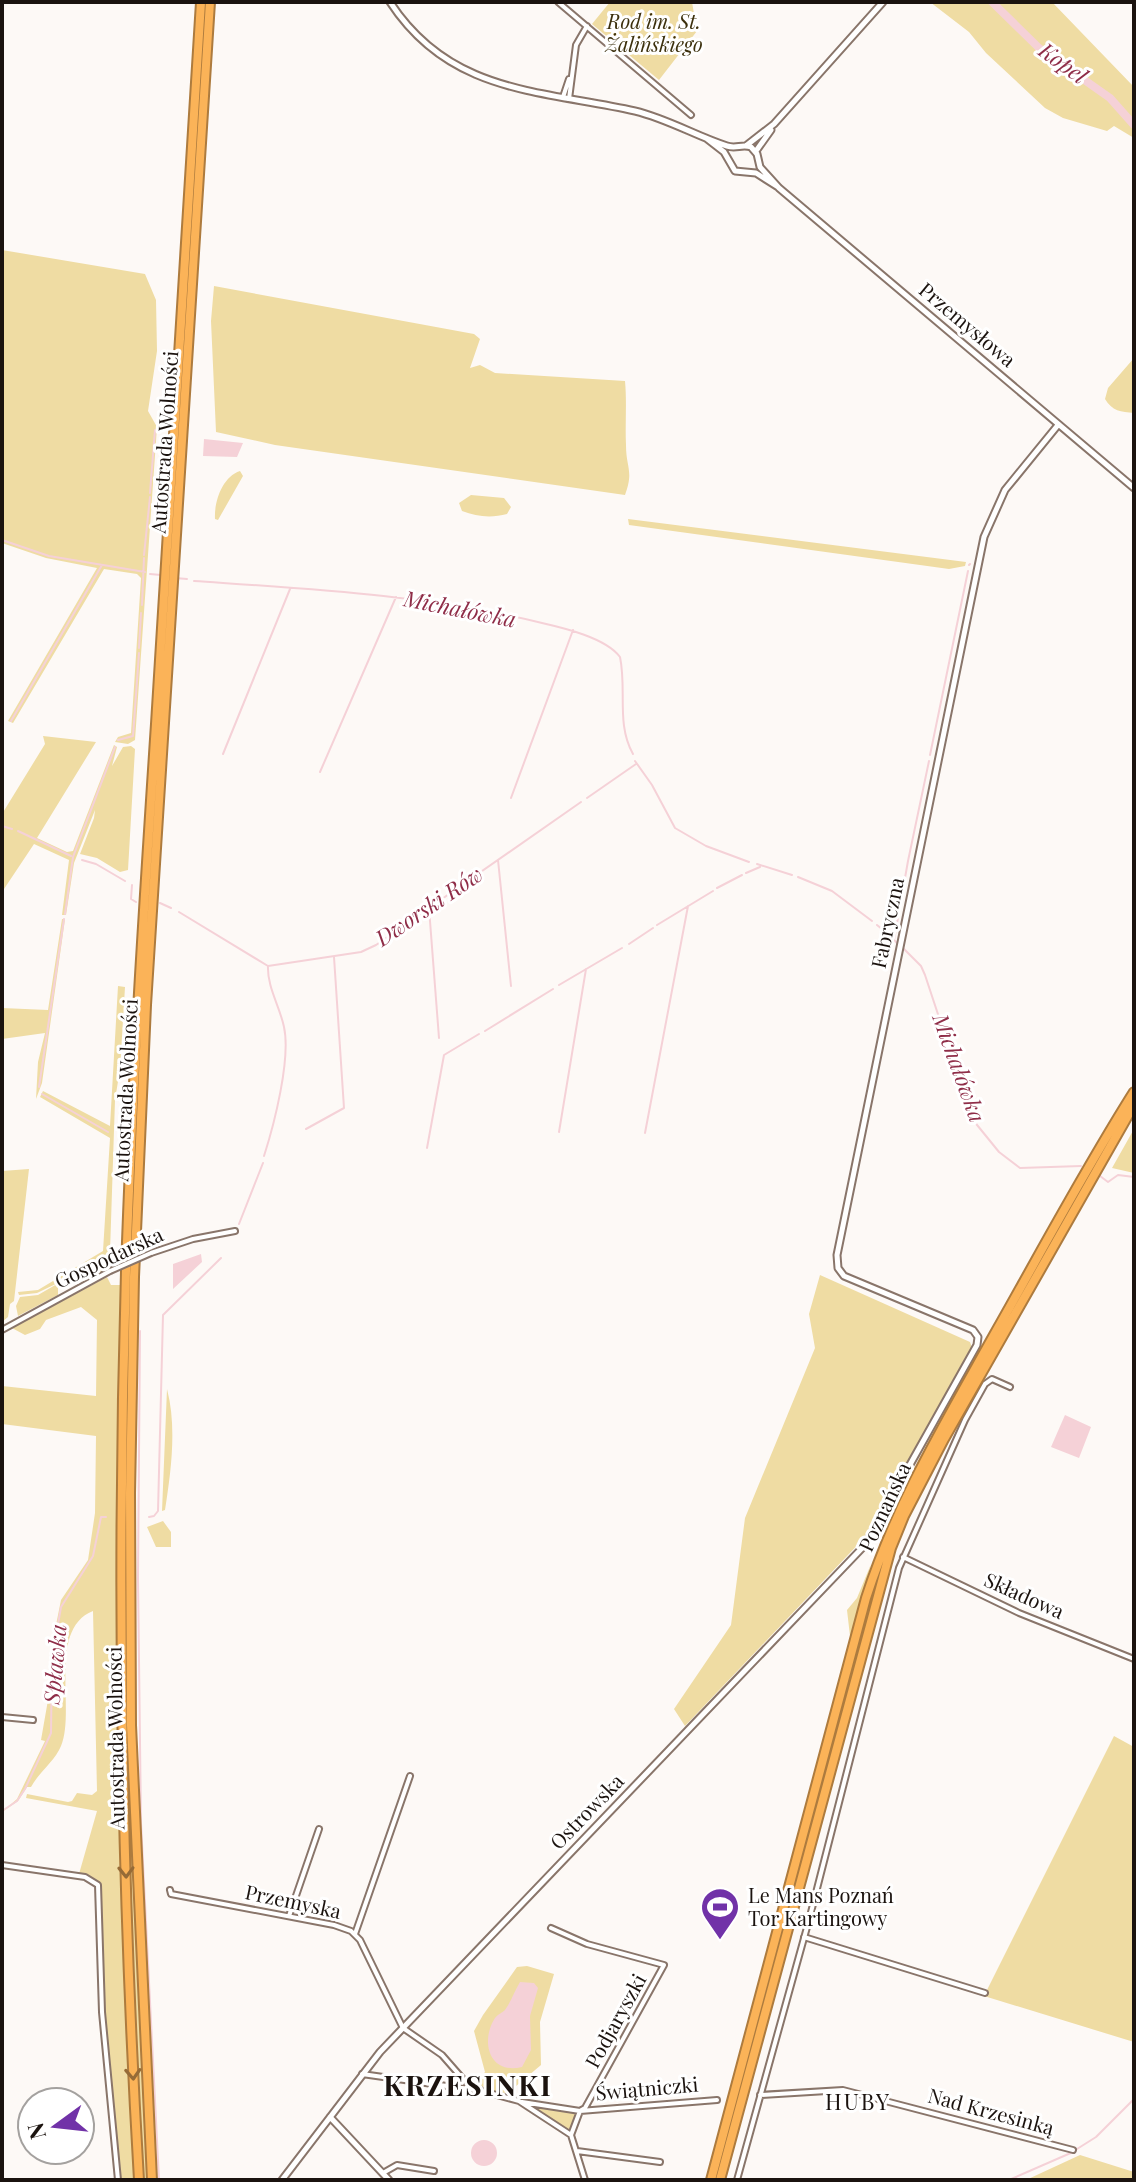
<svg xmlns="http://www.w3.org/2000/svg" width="1136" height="2182" viewBox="0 0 1136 2182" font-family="'Playfair Display',serif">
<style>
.green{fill:#efdca3}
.water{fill:#f5d1d7}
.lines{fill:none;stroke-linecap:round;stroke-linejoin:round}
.stream{stroke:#f5d1d7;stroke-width:2}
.river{stroke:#f5d1d7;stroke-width:8}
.minor-casing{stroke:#89756a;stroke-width:8}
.tertiary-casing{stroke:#89756a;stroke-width:9}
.motorway-casing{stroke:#ad7b3e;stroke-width:12}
.minor{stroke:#fff;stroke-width:4}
.tertiary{stroke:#fff;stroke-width:5}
.motorway{stroke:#fbb358;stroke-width:8}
.minor-bridge-casing{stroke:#89756a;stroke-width:8;stroke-linecap:butt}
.minor-bridge{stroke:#fff;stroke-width:4}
.oneway{stroke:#966b37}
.labels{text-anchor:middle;stroke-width:6;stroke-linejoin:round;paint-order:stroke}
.park-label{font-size:20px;font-style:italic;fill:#3c300d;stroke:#fff}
.street-label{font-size:20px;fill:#1b130f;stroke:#fff}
.poi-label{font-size:20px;fill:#1b130f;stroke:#fff;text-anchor:start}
.water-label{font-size:22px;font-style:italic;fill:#8f2d48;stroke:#fff}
.neighbourhood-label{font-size:22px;letter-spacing:2px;fill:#1b130f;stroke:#fff}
.district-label{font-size:28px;font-weight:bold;letter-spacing:2px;fill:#1b130f;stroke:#fff}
</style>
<rect width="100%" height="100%" fill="#fdf9f6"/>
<path class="green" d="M610 2H692L697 31 659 80 592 24Z
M930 2H1052L1134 87V138L1114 126 1107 131 1063 118 1045 108 986 53 969 32Z
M2 250 145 274 156 300 157 351 148 411 157 427 135 740 128 744 115 742 118 737 131 733 141 578 137 574 104 569 13 723 8 721 97 568 46 558 2 543Z
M214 286 474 334 480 339 470 368 480 365 495 373 625 381C627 403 625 424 626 445 626 468 634 471 625 495L275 445 216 432 211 321Z
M1134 358V413C1121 412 1112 411 1105 399L1108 388Z
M240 471 243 476 218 520 215 519C214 502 222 477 240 471Z
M471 495 504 498 511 507 507 514C492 518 477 517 462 511L459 503Z
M628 519 966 562 965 566 949 569 629 525Z
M43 736 96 742 37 838 67 852 73 851 114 745 117 747 112 766 123 747 131 746 135 749 128 870 120 872 97 858 80 854 94 818 95 810 74 863 66 915H62L69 860 34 844 2 892V814L45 744Z
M150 861H152L140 1054 129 1760 149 2180H142C130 1950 121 1721 125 1491 128 1280 138 1071 150 861Z
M62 919H65L42 1083 36 1099 38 1062 45 1033 2 1039V1008L48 1010Z
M118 986 125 987 120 1069 115 1100 110 1252 103 1261 107 1269 83 1282 79 1275 58 1288V1295L18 1316 16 1306 20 1297 38 1295 64 1280 37 1293 19 1295 18 1292 38 1290 103 1251 110 1138 40 1097 43 1091 110 1126Z
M1134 1129V1173L1112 1168Z
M29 1169 14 1301 10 1304 8 1317 2 1322V1171Z
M820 1275 970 1342 972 1348 867 1535 685 1726 674 1709 731 1625 745 1518 815 1348 809 1314Z
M107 1277 111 1285H121C115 1583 116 1882 134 2180H120L106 2032 100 1888 94 1879 79 1874 97 1811 26 1798 27 1794 68 1802 72 1801 77 1793 92 1795 97 1791 93 1611C47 1629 76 1710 61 1746 55 1761 39 1772 31 1787H27L18 1801 2 1812 17 1799 45 1741 41 1740 48 1700H51V1650L61 1600 88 1560 95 1513 96 1436 2 1424V1386L96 1396 97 1320 81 1307 46 1320 40 1329 25 1335 12 1328Z
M167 1389C177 1427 171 1472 165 1510L162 1511Z
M163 1521 171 1532V1547H156L147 1527Z
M871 1564 852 1634 850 1636 847 1610 857 1598Z
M1114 1736 1134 1747V2042L984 1996Z
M527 1966 554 1974 540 2022 541 2065 509 2092C499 2095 483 2091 475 2084L485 2072 474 2031 483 2015 517 1967Z
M527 2104 578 2113 572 2130 567 2131Z
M1080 2155 1134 2172V2180H1026Z"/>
<path class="water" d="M204 439 243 443 237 457 203 456Z
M201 1254 202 1262 173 1289V1264Z
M1065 1415 1091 1427 1079 1458 1051 1447Z
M520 1982 534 1983 538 1988 530 2016 531 2050 522 2067C489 2075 480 2041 495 2018 498 2014 502 2013 505 2010 511 2002 515 1990 520 1982Z
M471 2153a13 13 0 1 1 26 0a13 13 0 1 1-26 0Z"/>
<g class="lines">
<path class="stream" d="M150 493 155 430
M2 540 49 556 145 572
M144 555 150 497
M969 565 970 564
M150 574 161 575
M175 578 187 579
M194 581C311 589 428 595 542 623 564 628 606 638 620 657 627 690 616 724 633 754
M142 605 144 558
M139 648 141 613
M11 721 102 565
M118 740 133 736 139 653
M223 754 290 589
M930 755 968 571
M635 761 652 785 675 828 706 846 749 862
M320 772 396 597
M511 798 573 630
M587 798 636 764
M2 826 12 829
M18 831 71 856
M82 860 96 864 125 881
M498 860 511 986
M757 864 792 875
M746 873 760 867
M798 877 832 891 872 921
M132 885 131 899 136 902
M717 888 742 875
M160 903 171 908
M429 908 439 1038
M179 912 268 966 361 952 376 945 581 802
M65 914 73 857 115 747
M657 925 713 891
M877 925 888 934
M893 939 897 943
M894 940 908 861 929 761
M629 944 653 928
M904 949 921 966 925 975 973 1120 999 1152 1020 1168 1081 1166
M559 985 622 948
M485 1031 553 989
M39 1087 64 919
M42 1094 108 1132
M306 1129 344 1108 334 957
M559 1132 586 969
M645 1133 688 906
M427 1148 444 1055 479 1034
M264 1156C274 1125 291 1059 284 1027 280 1007 267 987 268 966
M1100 1176 1108 1182 1118 1175 1134 1177
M239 1224 263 1163
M140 1331 138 1578 141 1823 159 2180
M149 1517 154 1516 158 1511 163 1315 221 1258
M2 1811 17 1801 25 1789 51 1733 52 1659 61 1607 93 1556 101 1517H106
M1077 2149 1096 2137 1134 2099
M1009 2180 1073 2152"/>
<path class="river" d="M992 2 1039 48 1110 98 1134 125"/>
<g class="minor-casing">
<path id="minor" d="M558 2 691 115
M563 97 569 79
M569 99 576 45 587 26
M151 1253 193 1239 235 1231
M2 1330 110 1271
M903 1557 1019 1613 1134 1659
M2 1717 33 1720
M2 1865 85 1877 98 1885 102 2012 118 2180
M170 1890 171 1894 334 1925 351 1931 360 1940 403 2028 442 2055 463 2079 482 2091
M289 1916 319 1829
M551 1928 587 1944 664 1965 585 2108 580 2111 571 2135
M355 1934 410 1776
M804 1937 985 1993
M362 2074 482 2091 519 2101 571 2135
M760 2095 843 2090 1073 2150
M522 2102 580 2111 717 2100
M571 2135 585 2180
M577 2151 660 2162
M383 2173 397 2165 434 2171
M737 2180 809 1920 899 1568 965 1420 985 1384 992 1379 1010 1387"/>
</g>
<g class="tertiary-casing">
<path id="tertiary" d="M390 2C450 94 540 90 635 111 668 119 696 136 727 146 736 149 742 144 751 147L757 154 760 167 779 188 1134 488
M706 138 724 152 735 171 756 173 778 187
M747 145 774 124 883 2
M756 151 771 130
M330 2117 389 2180
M282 2180 380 2052 865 1545 977 1345 978 1337 973 1330 844 1276 838 1268 837 1255 984 537 1005 490 1058 425"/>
</g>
<g class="motorway-casing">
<path id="motorway" d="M139 2180C121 1878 117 1574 126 1271 132 1088 144 906 156 724 171 483 186 243 201 2
M152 2180 131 1725 130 1493 134 1277 146 1005 210 2
M711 2180 866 1598C897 1502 945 1423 994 1335 1040 1254 1084 1171 1134 1092
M720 2180 891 1548 904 1516 944 1439 1134 1105"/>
</g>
<use href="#minor" class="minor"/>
<use href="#tertiary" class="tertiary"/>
<use href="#motorway" class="motorway"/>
<g class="minor-bridge-casing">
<path id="minor-bridge" d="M110 1271 151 1253"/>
</g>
<use href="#minor-bridge" class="minor-bridge"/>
</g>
<defs><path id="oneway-chevron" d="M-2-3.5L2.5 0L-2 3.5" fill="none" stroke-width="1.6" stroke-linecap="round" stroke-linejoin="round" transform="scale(2)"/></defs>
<g class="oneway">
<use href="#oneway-chevron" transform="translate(126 1872) rotate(89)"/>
<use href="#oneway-chevron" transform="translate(133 2074) rotate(87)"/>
</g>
<defs>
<g id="stadium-pin" transform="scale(2)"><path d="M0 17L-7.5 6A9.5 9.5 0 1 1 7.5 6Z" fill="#7132a8" stroke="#fff"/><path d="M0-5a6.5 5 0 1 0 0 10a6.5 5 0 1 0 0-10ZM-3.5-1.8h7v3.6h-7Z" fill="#fff"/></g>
</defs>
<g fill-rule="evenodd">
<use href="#stadium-pin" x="720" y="1907"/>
</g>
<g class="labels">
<g class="park-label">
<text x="654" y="29">Rod im. St.<tspan x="654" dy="23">Żalińskiego</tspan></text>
</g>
<g class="street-label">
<text transform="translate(967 325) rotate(40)" y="7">Przemysłowa</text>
<text transform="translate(165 442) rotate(-86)" y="7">Autostrada Wolności</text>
<text transform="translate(888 923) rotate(-78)" y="7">Fabryczna</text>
<text transform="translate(126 1090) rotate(-87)" y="7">Autostrada Wolności</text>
<text transform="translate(109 1258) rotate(-25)" y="7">Gospodarska</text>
<text transform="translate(885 1507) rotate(-65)" y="7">Poznańska</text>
<text transform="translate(1024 1596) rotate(24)" y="7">Składowa</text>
<text transform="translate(116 1738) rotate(-91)" y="7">Autostrada Wolności</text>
<text transform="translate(587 1812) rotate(-46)" y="7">Ostrowska</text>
<text transform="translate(293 1902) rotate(12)" y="7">Przemyska</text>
<text transform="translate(616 2021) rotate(-61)" y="7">Podjaryszki</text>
<text transform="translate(647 2089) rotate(-5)" y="7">Świątniczki</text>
<text transform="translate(991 2112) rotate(15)" y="7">Nad Krzesinką</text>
</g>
<g class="poi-label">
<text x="748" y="1903">Le Mans Poznań<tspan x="748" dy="23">Tor Kartingowy</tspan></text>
</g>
<g class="water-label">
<text transform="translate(1063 63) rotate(36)" y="8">Kopel</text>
<text transform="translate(460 609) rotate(11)" y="8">Michałówka</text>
<text transform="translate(429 906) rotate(-34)" y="8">Dworski Rów</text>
<text transform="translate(959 1068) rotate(70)" y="8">Michałówka</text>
<text transform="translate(55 1664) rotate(-85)" y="8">Spławka</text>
</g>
<g class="neighbourhood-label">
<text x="858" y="2110">HUBY</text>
</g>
<g class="district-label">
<text x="468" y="2096">KRZESINKI</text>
</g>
</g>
<rect width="1136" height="2182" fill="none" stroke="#1b130f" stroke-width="8"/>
<g transform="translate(56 2126) rotate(255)"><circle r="38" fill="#ffffff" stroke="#a4a19f" stroke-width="2"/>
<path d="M0-6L14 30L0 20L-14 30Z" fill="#7132a8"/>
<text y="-12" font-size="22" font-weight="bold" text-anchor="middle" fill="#1b130f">N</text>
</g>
</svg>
